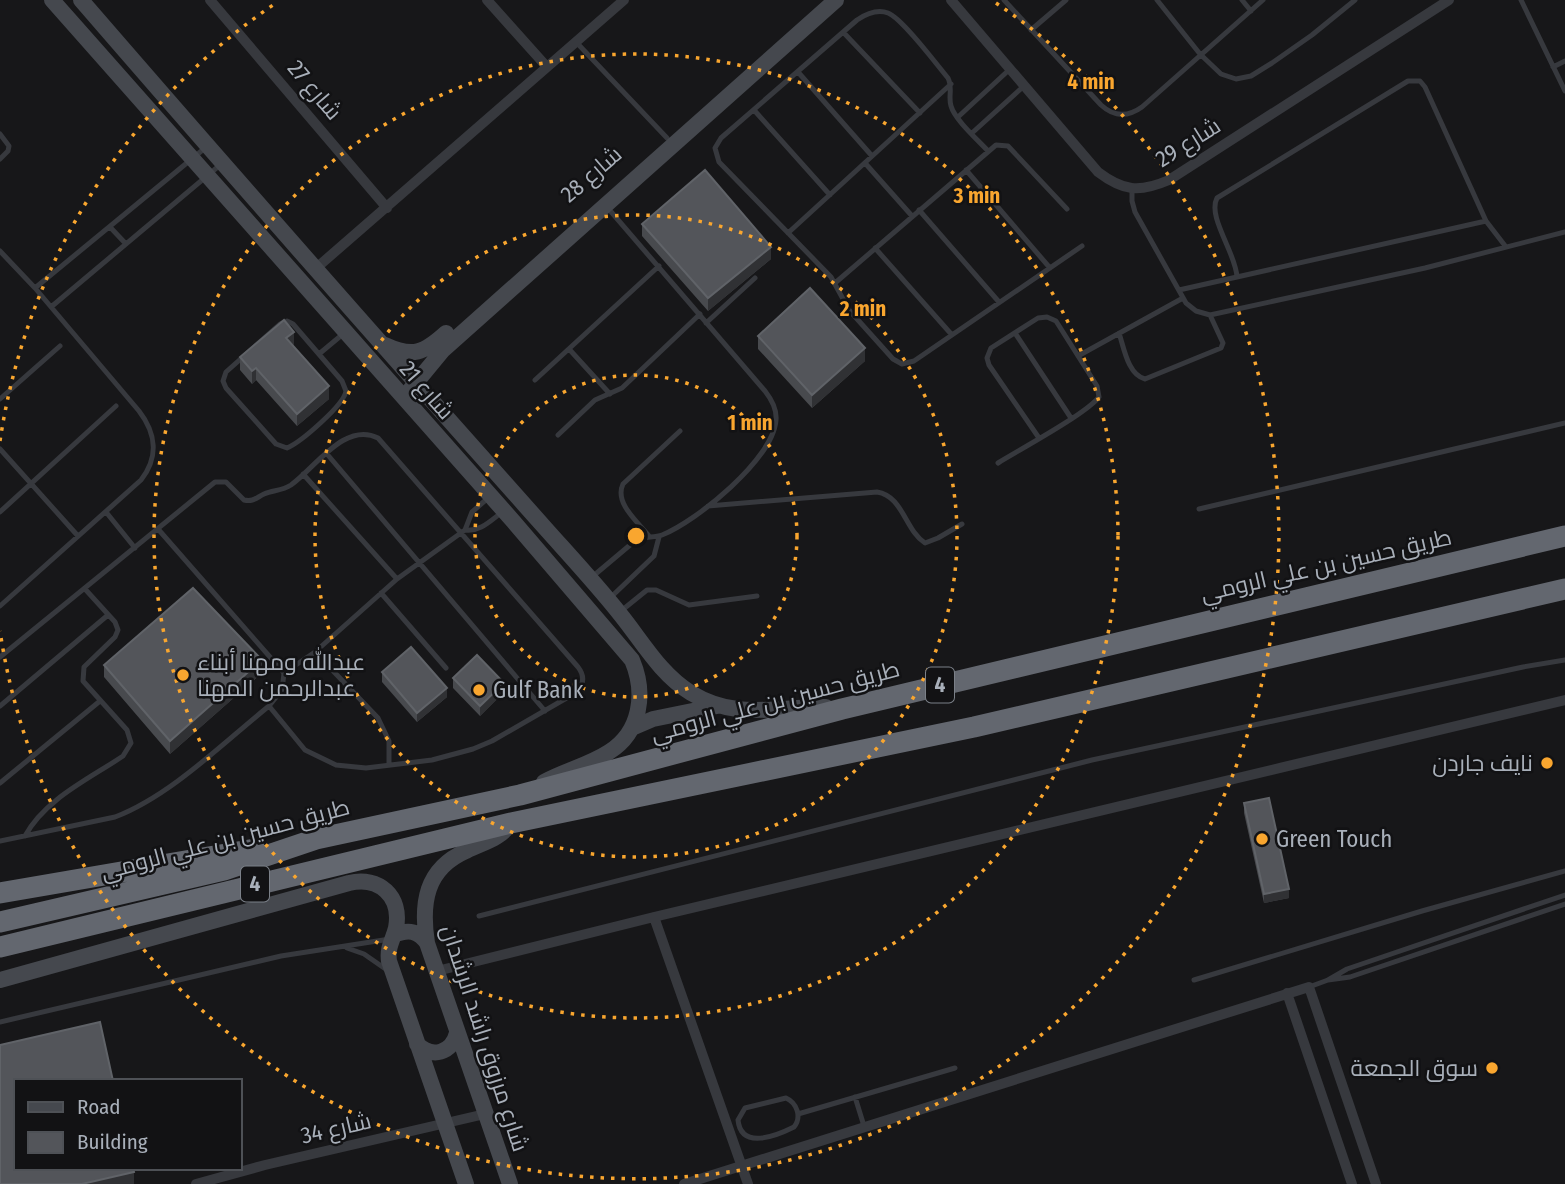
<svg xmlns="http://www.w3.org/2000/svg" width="1565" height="1184" viewBox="0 0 1565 1184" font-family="'Fira Sans Condensed',Cairo,sans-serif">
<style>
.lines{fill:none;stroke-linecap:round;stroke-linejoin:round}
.lane{stroke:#37393e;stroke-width:5}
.street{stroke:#37393e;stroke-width:10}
.secondary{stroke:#45484e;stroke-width:16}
.highway{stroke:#63676f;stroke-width:21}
.wall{fill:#484a4e}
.shaded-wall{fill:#303134}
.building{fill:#53555a;stroke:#606368;stroke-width:2}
.ring{fill:none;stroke:#f9a62f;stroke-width:3.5;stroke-dasharray:3.5 7}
.poi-dot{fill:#f9a62f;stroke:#121214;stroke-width:2.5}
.labels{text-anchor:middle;stroke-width:5;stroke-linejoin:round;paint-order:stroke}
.shield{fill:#121214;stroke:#7b8088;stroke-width:2}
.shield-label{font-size:21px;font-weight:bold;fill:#a8afb9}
.street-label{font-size:23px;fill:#a8afb9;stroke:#121214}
.poi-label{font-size:23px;fill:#a8afb9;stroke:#121214;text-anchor:start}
.centre{fill:#f9a62f;stroke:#121214;stroke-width:3.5}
.ring-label{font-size:21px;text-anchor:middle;font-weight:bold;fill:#f9a62f;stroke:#121214;stroke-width:5;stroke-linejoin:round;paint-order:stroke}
</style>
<rect width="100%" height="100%" fill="#171719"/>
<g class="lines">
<path class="lane" d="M1004 0 1101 105C1114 117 1128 117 1142 107L1263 0
M1157 0 1200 54 1221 74 1236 79 1251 76 1272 63 1312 35 1355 0
M1242 0 1251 11
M1521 0 1565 91
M1031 30 1066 0
M843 32 920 113
M576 42 667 138
M1553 67 1565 61
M798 72 872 156
M754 110 830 195
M958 117 1010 69
M972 133 1024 86
M0 134 9 146 8 151 0 159
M988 151C978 140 955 120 951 106 948 97 953 88 948 78 937 65 902 18 888 13 877 9 866 14 857 20L721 138 715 148 719 162 831 277 849 310 893 359 902 364 914 361 1082 246
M865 163 912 216
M966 170 1050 268
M1132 189V201L1135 212 1186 303 1196 311 1210 315 1425 268 1565 232
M919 210 999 302
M110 227 126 244
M788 233 951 84
M875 248 952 335
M0 251 35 288 139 411C156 433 159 457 141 480L0 606
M1237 277C1236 253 1207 217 1217 198L1408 81H1420L1425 87 1486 221 1506 247
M835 283 996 145 1008 146 1067 209
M35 288 205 148
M1179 290 1486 221
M51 307 220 165
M287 321 293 324 342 381 346 391C344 405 301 442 287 448L276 444 226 388 223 381 226 372 280 324Z
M706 323 755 278
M1015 333 1071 418
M1119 333C1124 348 1128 375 1145 379L1221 348 1223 343 1210 315
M569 349 610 394
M319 354 343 334
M1078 356 1183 298
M535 380 659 266
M0 399 60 346
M558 435 595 400 622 388 700 314
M0 449 78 536
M327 454 545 711
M998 463C1019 450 1086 414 1099 397L1097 386 1056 321 1047 317 1038 318 991 348 987 358 989 365 1039 438
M303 474 397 579
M708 506 877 492C903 496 905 530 925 543L938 538 962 524
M1199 509 1565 423
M0 512 116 406
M106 512 135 548
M158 529 284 673
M465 530 472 512 488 498
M649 536C638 522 614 503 623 484L680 431
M592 577 636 540C645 536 654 538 662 535 697 521 773 459 776 420 777 409 772 400 765 391L607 207
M381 593 446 668
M610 598 654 556 659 537
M621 611 647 590H656L689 605 757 596
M315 652 378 718 389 741V765
M0 657 215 482H226L244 500C253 502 256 498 264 494 273 490 282 491 291 485 315 468 345 421 378 438L578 667C585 676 584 684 577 692L492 741 473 749 432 760 366 768 336 765 305 750 269 706
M0 706 108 615
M0 783 100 701
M25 836C45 799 89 779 123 756L131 743 127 730 83 681 84 667 115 637 118 630 115 622 85 589
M0 841 115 817C170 796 222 744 269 706L282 690 284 673 315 652 397 579 465 530C480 532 490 521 501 513
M479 916 1092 760 1523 667 1565 660
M347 948 364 954 387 970
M1194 980 1422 911 1565 871
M1328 980 1347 969 1565 895
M1309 987 1328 980 1350 977 1565 904
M0 1022 281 956 390 939
M855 1097 864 1126
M786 1098C797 1103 802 1117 794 1127 776 1136 741 1150 738 1120L745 1108Z
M798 1114 955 1068"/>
<path class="street" d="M210 0 387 208
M487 0 547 67
M951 0 1098 172C1123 191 1139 193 1169 180L1449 0
M314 270 624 0
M654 917 748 1184
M437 971 654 917 1565 700
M1287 993 1352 1184
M196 1184 265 1165 485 1114
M684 1184 1309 987 1376 1184"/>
<path class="secondary" d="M52 0 513 521 632 660C646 693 641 732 609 752 589 765 564 771 544 782
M81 0C235 178 390 354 546 529 571 557 597 585 620 614 642 641 660 674 691 693 737 721 776 706 826 707
M385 345C413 358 424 353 446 333
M410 390 443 350 836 0
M632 728 653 719 717 706
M394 935C408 929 418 930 427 943
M0 980 349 883C379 876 402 896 396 928 393 940 387 947 389 961L466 1184
M417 1044C432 1059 452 1053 457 1033
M510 1184 427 943C421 904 425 869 466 851 484 842 499 840 511 823"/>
<path class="highway" d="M0 893 255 849
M0 922 224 870 316 839 520 795 842 709 1565 536
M0 947 511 823 974 727 1565 589"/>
</g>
<path class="wall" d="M642 224 771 259 708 311 642 236Z
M758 336 865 361 812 408 758 349Z
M294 344 293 345 329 399 297 426 256 380 252 384 240 370V357Z
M104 665 262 673 170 754 104 677Z
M382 672 447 697 417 722 382 682Z
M453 678 504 692 480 716 453 688Z
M1244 803 1289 898 1264 903 1244 813Z"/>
<path class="shaded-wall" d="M771 247V259L708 311V298Z
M294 332V344L286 351V338Z
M865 348V361L812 408V395Z
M256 368V380L252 384V371Z
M329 386V399L297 426V414Z
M262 660V673L170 754V741Z
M504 683V692L480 716V706Z
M447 688V697L417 722V713Z
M1289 889V898L1264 903V894Z
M134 1172V1184H82Z"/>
<path class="building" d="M705 170 771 247 708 298 642 224Z
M810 288 865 348 812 395 758 336Z
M284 320 294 332 286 338 329 386 297 414 256 368 252 371 240 357Z
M193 588 262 660 170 741 104 665Z
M411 647 447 688 417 713 382 672Z
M477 655 504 683 480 706 453 678Z
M1269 798 1289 889 1264 894 1244 803Z
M100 1022 113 1081H16V1168H133L134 1172 82 1184H0V1045Z"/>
<g class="ring">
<circle cx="636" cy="536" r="161"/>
<circle cx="636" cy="536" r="321"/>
<circle cx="636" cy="536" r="482"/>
<path d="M0 441A643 643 0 0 1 276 3M996 3A643 643 0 1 1 0 631"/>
</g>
<g class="poi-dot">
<circle cx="183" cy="675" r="7"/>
<circle cx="479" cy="690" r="7"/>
<circle cx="1547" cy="763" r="7"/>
<circle cx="1262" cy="839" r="7"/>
<circle cx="1492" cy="1068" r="7"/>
</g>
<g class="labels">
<g class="shield">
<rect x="926" y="667.5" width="28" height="35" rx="5"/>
<rect x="241" y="866.5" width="28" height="35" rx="5"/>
</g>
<g class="shield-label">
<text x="940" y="692">4</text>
<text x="255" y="891">4</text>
</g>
<g class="street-label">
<text transform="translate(315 90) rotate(50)" y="8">شارع 27</text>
<text transform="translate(1188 142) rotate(-32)" y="8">شارع 29</text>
<text transform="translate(591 174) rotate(-41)" y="8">شارع 28</text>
<text transform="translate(427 390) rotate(49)" y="8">شارع 21</text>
<text transform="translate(1326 565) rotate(-13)" y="8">طريق حسين بن علي الرومي</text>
<text transform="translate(775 701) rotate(-15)" y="8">طريق حسين بن علي الرومي</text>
<text transform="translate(225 839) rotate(-15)" y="8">طريق حسين بن علي الرومي</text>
<text transform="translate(485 1038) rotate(72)" y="8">شارع مرزوق راشد الرشدان</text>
<text transform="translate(336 1128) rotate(-13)" y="8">شارع 34</text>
</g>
<g class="poi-label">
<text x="197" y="670">عبدالله ومهنا أبناء<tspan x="197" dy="26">عبدالرحمن المهنا</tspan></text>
<text x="493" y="698">Gulf Bank</text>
<text x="1533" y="771" text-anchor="end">نايف جاردن</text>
<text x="1276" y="847">Green Touch</text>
<text x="1478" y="1076" text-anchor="end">سوق الجمعة</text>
</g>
</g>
<circle cx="636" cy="536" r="10" class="centre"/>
<g class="ring-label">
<text x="1091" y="89">4 min</text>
<text x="977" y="203">3 min</text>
<text x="863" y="316">2 min</text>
<text x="750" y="430">1 min</text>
</g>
<rect x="14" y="1079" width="228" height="91" fill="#121214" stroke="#4e5156" stroke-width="2"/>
<rect x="28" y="1102" width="35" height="10" fill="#45484e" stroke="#4e5156" stroke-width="2"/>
<text x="77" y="1114" font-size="21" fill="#a8afb9">Road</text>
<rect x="28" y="1132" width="35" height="21" fill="#53555a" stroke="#4e5156" stroke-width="2"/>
<text x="77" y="1149" font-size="21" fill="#a8afb9">Building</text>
</svg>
